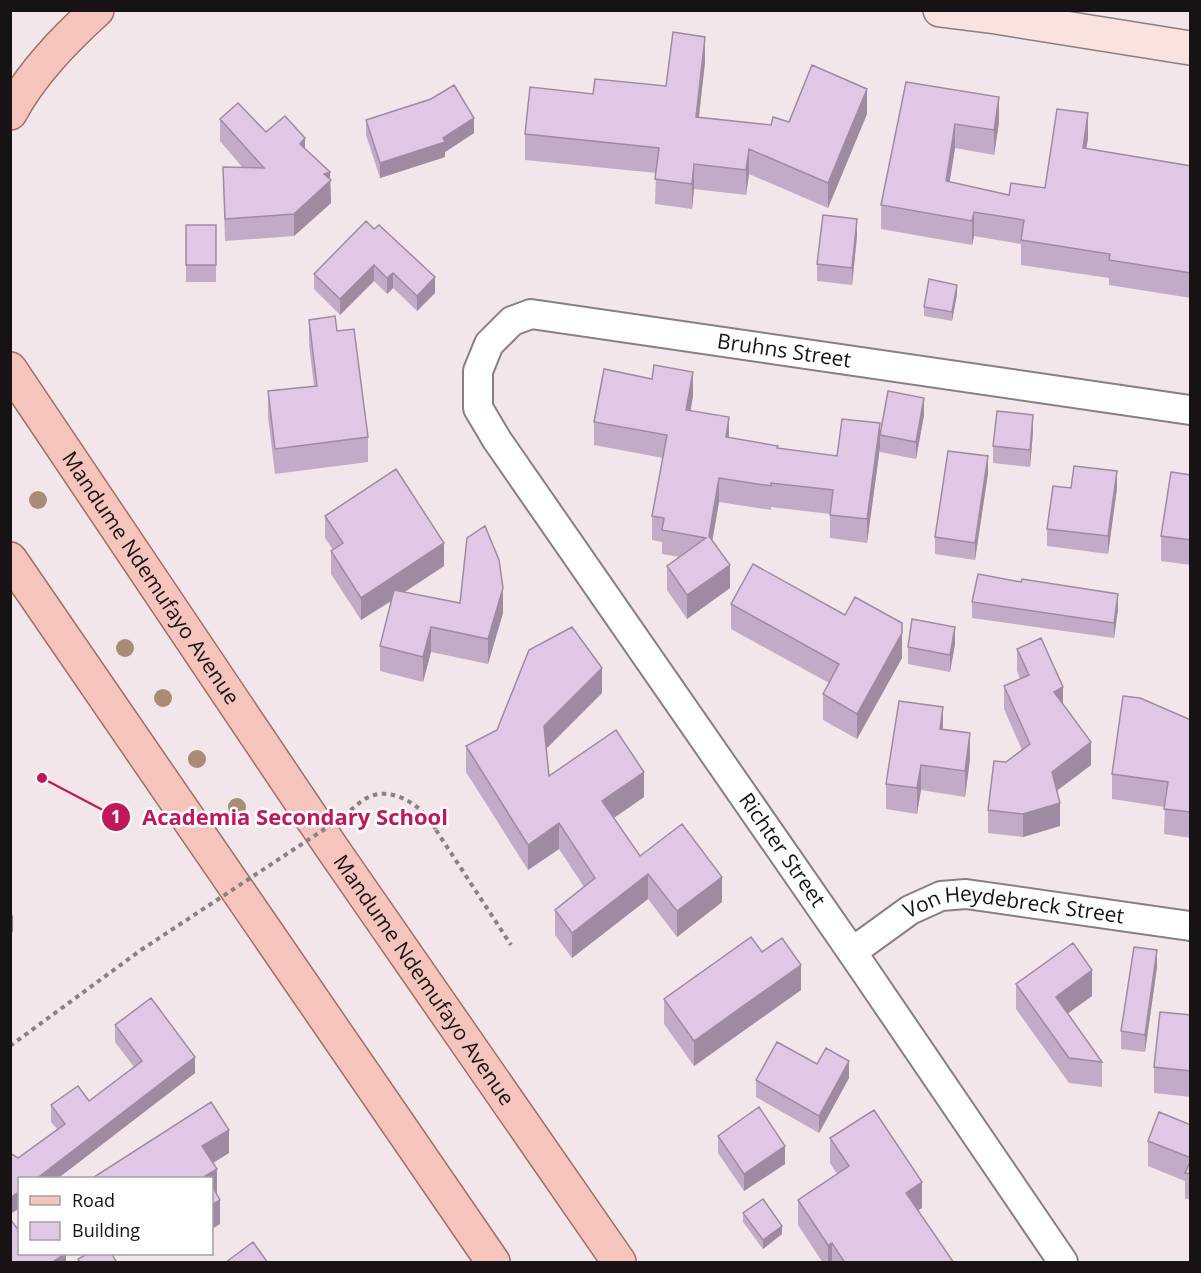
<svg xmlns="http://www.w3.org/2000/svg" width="1201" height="1273" viewBox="0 0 1201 1273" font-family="'Open Sans',sans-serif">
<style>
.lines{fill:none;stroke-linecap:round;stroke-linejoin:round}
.street-casing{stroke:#897e82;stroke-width:32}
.secondary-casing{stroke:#897e82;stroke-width:36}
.primary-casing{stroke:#a36d66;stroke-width:36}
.path{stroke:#898184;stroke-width:4;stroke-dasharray:4.5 4.5;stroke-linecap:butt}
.street{stroke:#fff;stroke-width:28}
.secondary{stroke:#fae2de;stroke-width:33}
.primary{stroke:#f5c5bd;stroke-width:33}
.path-bridge{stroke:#898184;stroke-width:4;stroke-dasharray:4.5 4.5;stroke-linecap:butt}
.tree{fill:#a88c75}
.wall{fill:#c2abc6}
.shaded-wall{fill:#9e8ba1}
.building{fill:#e1c7e6;stroke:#9e8ba1;stroke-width:1.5}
.labels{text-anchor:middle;stroke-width:5;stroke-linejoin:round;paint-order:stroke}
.street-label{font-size:21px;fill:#171315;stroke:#fff}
.leader{fill:none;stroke:#c2185b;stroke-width:2}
.callout-dot{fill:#c2185b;stroke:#fff;stroke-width:2}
.mark-label{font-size:18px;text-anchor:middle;font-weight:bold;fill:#fff}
.callout-label{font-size:22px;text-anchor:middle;font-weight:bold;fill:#c2185b;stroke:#fff;stroke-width:5;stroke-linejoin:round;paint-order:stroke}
</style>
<rect width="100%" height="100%" fill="#f2e6ea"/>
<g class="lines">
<g class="street-casing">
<g id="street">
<path id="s1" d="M852 952 910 910 941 896 966 894 1190 926"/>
<path id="s2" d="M1063 1262 852 952 497 440 478 408V371L489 344 512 321 531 314 1190 410"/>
</g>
</g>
<g class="secondary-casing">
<path id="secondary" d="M940 10 996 17 1190 48"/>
</g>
<g class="primary-casing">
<g id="primary">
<path d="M10 113C32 73 64 40 97 10"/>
<path id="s3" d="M10 369 332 848 619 1262"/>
<path d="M10 559 493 1262"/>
</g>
</g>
<path class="path" d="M436 830 511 945
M10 1046 141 950"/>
<use href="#street" class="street"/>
<use href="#secondary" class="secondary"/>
<use href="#primary" class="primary"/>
<path class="path-bridge" d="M141 950 343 817C350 811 357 804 365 799 391 783 425 807 436 830"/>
</g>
<g class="tree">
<circle cx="38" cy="500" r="9"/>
<circle cx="125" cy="648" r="9"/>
<circle cx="163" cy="698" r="9"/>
<circle cx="197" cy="759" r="9"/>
<circle cx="237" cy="807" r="9"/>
</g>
<path class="wall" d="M705 62 699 117 771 125 789 122 867 114 828 208 749 174 746 195 694 189 692 209 655 204 656 173 525 160V134L593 94 666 86Z
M906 82 999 122 994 155 955 148 949 182 1009 195 1045 188 1088 138 1086 148 1191 166V298L1109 285V278L1021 265V244L974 236 972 245 881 229V205Z
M220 119 266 132 305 148 330 180 331 203 294 236 225 241 223 167 243 168 220 141Z
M366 120 474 133 445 152V157L380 178 366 135Z
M366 221 435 293 417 311 393 288 387 294 374 281 340 315 314 289V274Z
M186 225H216V282H186Z
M857 236 852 285 817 281V264Z
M957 294 952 321 924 316V307Z
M309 320 337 331 368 437V462L275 474 268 417V391L314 386 309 345Z
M652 379 693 396 691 410 729 438 778 448 837 456 880 447 867 543 830 538V514L771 507V510L719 502 712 540 730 588 687 619 667 590V566L680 557 662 554V542L652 540V516L663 458 594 445V422Z
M924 415 916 459 880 452V435Z
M1033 432 1030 467 993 463V446Z
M988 473 975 560 935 554V537Z
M1191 475V565L1161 561V536Z
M1071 488H1117L1108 554 1047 546V529Z
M325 516 444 566 405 592 503 613 488 664 431 652 423 682 380 671V646L392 601 361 620 331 574V551L333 550 325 538Z
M972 602 1118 609 1114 638 972 618Z
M731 604 902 658 857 739 823 720V694L829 683 731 629Z
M955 644 950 672 908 664V647Z
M1017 649 1063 704 1091 765 1057 791 1060 826 1023 837 988 833V810L1006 762 1022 750 1004 709V686L1020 679 1017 671Z
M602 693 546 749 549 776 644 797 614 818 640 856 722 902 677 937 648 899 572 958 555 935V910L584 887 559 849 528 870 466 772V746Z
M1191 720V838L1164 834 1165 807 1112 799V774Z
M943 730 970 759 965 797 921 790 917 814 886 809V784Z
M762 952 801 990 694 1066 664 1024V999Z
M1157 967 1145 1052 1121 1049V1031Z
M1016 984 1092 996 1068 1013 1102 1062V1087L1069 1083 1016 1009Z
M1191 1015V1097L1154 1093V1067Z
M115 1025 195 1073 57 1179H20V1208L10 1214 18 1158 57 1129 51 1122V1105L89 1101 134 1067 115 1042Z
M817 1064 849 1078 819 1133 756 1097V1080Z
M1191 1125V1199H1185V1181L1148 1166V1141Z
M718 1136 785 1164 744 1191 718 1153Z
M830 1138 922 1208 918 1210 954 1263H823L798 1225V1200L837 1174 830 1163Z
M743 1213 782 1234 763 1249 743 1222Z"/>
<path class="shaded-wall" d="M705 37V62L696 142V117Z
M867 89V114L828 208V183Z
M999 97V122L994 155V130Z
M1088 113V138L1083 172V148Z
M474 118V133L445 152V157L380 178V163L443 138Z
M955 124V148L946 206V181Z
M305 138V161L300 144Z
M749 149V174L746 195V170Z
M694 164V189L692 209V184Z
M330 172 331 203 294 236V214L324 174Z
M974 212V236L972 245V221Z
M857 219V236L852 285V268Z
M374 265V281L340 315V299Z
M393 273V288L387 294V278Z
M435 277V293L417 311V296Z
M957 285V294L952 321V312Z
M693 372V396L686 434V410Z
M924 398V415L916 459V442Z
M1033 415V432L1030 467V450Z
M729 417V441L726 437Z
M880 423V447L867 543V519Z
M988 456V473L975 560V543Z
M1117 471V488L1108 554V536Z
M719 478V502L709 560V536Z
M444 543V566L361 620V598Z
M730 565V588L687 619V595Z
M503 588V613L488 664V639Z
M1118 594V609L1114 638V623Z
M431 627V652L423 682V657Z
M955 627V644L950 672V655Z
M902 633V658L857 739V714Z
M602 668V693L544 751V726Z
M1063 687V710L1054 692Z
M943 707V732L940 729Z
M970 733V759L965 797V771Z
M1091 742V765L1052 794V772Z
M921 765V790L917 814V788Z
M644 772V797L602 826V801Z
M1060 803V826L1023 837V814Z
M559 823V849L528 870V845Z
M648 874V899L572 958V933Z
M722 877V902L677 937V911Z
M13 914V931L10 938V921Z
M1157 950V967L1145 1052V1035Z
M801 965V990L694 1066V1041Z
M1092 970V996L1056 1022V997Z
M195 1057V1073L57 1179H36Z
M849 1061V1078L819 1133V1116Z
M229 1130V1153L202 1170V1146Z
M785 1146V1164L744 1191V1174Z
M217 1169V1193L212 1196V1179H205V1176Z
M922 1182V1208L906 1218V1193Z
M20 1191V1208L10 1214V1198Z
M220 1200V1224L212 1229V1205Z
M782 1226V1234L763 1249V1240Z
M832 1243V1263H828V1245Z
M65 1254H66V1263H51Z"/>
<path class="building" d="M673 32 705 37 696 117 771 125 773 117 789 122 812 65 867 89 828 183 749 149 746 170 694 164 692 184 655 179 659 148 525 134 530 87 593 94 595 79 666 86Z
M906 82 999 97 994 130 955 124 946 181 1009 195 1011 183 1045 188 1057 109 1088 113 1083 148 1191 166V273L1109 260 1110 254 1021 240 1024 220 974 212 972 221 881 205Z
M454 85 474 118 443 138 445 142 380 163 366 120 431 99Z
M238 103 266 132 285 116 305 138 300 144 330 172 324 174 331 180 294 214 225 219 223 167 264 168 220 119Z
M823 215 857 219 852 268 817 264Z
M366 221 374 229 379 225 435 277 417 296 393 273 387 278 374 265 340 299 314 274Z
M186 225H216V265H186Z
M929 279 957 285 952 312 924 307Z
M335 316 337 331 354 329 368 437 275 449 268 391 317 386 309 320Z
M654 365 693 372 686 410 729 417 726 437 778 446 777 448 837 456 842 419 880 423 867 519 830 515 833 490 771 483V486L719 478 709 536 730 565 687 595 667 566 706 538 662 530 664 518 652 516 667 435 594 422 604 369 652 379Z
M888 391 924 398 916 442 880 435Z
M997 411 1033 415 1030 450 993 446Z
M948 451 988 456 975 543 935 537Z
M1074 466 1117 471 1108 536 1047 529 1053 486 1071 488Z
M396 469 444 543 361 598 331 551 343 543 325 516Z
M1171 472 1191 475V540L1161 536Z
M485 526 499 560 503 588 488 639 431 627 423 657 380 646 394 590 460 603 467 538Z
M753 564 845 615 855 597 902 623V633L857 714 823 694 839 664 731 604Z
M978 574 1021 582 1022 579 1118 594 1114 623 972 602Z
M912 619 955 627 950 655 908 647Z
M572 627 602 668 544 726 549 776 616 730 644 772 602 801 640 856 682 824 722 877 677 911 648 874 572 933 555 910 595 878 559 823 528 845 466 746 497 730 529 650Z
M1041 638 1063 687 1054 692 1091 742 1052 772 1060 803 1023 814 988 810 994 761 1006 762 1030 744 1004 686 1029 675 1017 649Z
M1123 696 1140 698 1191 720V812L1164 809 1168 782 1112 774Z
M899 701 943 707 940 729 970 733 965 771 921 765 917 788 886 784Z
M751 937 762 952 782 938 801 965 694 1041 664 999Z
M1073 943 1092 970 1056 997 1102 1062 1069 1058 1016 984Z
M1134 947 1157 950 1145 1035 1121 1031Z
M151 998 195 1057 36 1179H20V1191L10 1198V1153L18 1158 65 1124 51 1105 78 1086 89 1101 142 1061 115 1025Z
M1160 1012 1191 1015V1071L1154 1067Z
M777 1042 817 1064 826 1048 849 1061 819 1116 756 1080Z
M211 1102 229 1130 202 1146 217 1169 205 1176 206 1179H95L94 1177Z
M759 1107 785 1146 744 1174 718 1136Z
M874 1110 922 1182 906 1193 954 1263H845L832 1243 828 1245 798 1200 849 1166 830 1138Z
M1159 1112 1191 1125V1158L1148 1141Z
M1191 1160V1174L1185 1173Z
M212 1186 220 1200 212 1205Z
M763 1199 782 1226 763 1240 743 1213Z
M10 1219 20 1232V1254H65L51 1263H10Z
M253 1242 268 1263H225Z
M87 1254H112L117 1263H80L78 1259Z"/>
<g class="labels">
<g class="street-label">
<text dy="7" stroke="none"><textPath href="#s2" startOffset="1410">Bruhns Street</textPath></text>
<text dy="7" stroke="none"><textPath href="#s3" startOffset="252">Mandume Ndemufayo Avenue</textPath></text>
<text transform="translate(782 850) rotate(55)" y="7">Richter Street</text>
<text dy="7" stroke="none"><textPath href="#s1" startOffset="178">Von Heydebreck Street</textPath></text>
<text dy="7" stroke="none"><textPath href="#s3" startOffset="738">Mandume Ndemufayo Avenue</textPath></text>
</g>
</g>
<path class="leader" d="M42 778L116 817"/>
<g class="callout-dot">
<circle cx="42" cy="778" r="6"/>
<circle cx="116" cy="817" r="15"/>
</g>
<g class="mark-label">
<text x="116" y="823">1</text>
</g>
<g class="callout-label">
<text x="295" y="825">Academia Secondary School</text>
</g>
<rect width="1201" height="1273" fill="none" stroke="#171315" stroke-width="24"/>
<rect x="18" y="1177" width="195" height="78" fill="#ffffff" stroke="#a2a1a1" stroke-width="1.5"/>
<rect x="30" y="1196" width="30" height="9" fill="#f5c5bd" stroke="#a2a1a1" stroke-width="1.5"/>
<text x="72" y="1207" font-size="18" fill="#171315">Road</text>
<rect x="30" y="1222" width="30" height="18" fill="#e1c7e6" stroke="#a2a1a1" stroke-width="1.5"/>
<text x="72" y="1237" font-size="18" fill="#171315">Building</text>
</svg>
